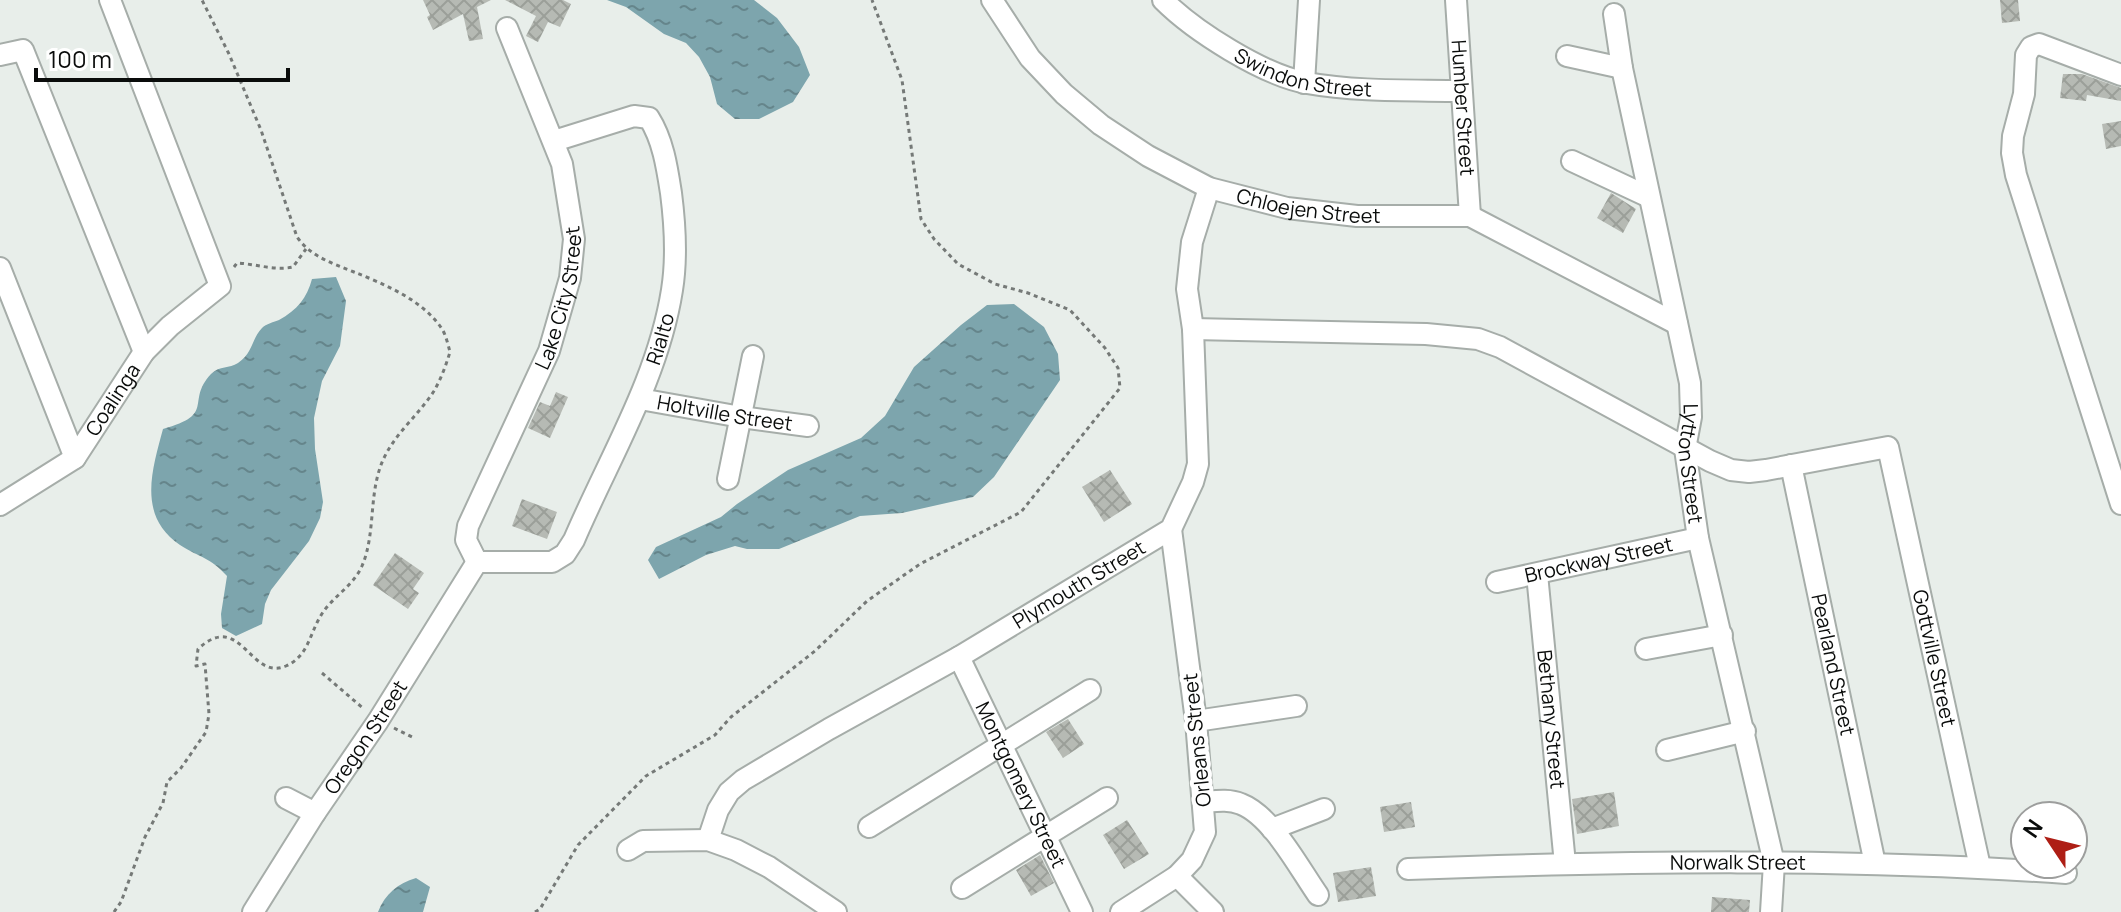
<svg xmlns="http://www.w3.org/2000/svg" width="2121" height="912" viewBox="0 0 2121 912" font-family="Manrope,sans-serif">
<style>
.water{fill:url(#water-ripples)}
.building{fill:url(#building-cross-hatch)}
.lines{fill:none;stroke-linecap:round;stroke-linejoin:round}
.minor-casing{stroke:#a6ada9;stroke-width:24}
.path{stroke:#757977;stroke-width:3;stroke-dasharray:4 4;stroke-linecap:butt}
.minor{stroke:#fff;stroke-width:20}
.labels{text-anchor:middle;stroke-width:8;stroke-linejoin:round;paint-order:stroke}
.street-label{font-size:20px;fill:#0a0c0b;stroke:#fff}
</style>
<defs>
<pattern id="water-ripples" width="26" height="14" patternUnits="userSpaceOnUse" patternTransform="scale(2)"><rect width="26" height="14" fill="#7da5ad"/><path d="M2 4q2-2 4 0t4 0M15 11q2-2 4 0t4 0" fill="none" stroke="#65858b"/></pattern>
<pattern id="building-cross-hatch" width="8" height="8" patternUnits="userSpaceOnUse" patternTransform="scale(2)"><rect width="8" height="8" fill="#b6bab4"/><path d="M0 0l8 8M0 8l8-8" fill="none" stroke="#9b9f99"/></pattern>
</defs>
<rect width="100%" height="100%" fill="#e8eeea"/>
<path class="water" d="M607 0H754L777 18 799 47 810 75 793 102 759 119H735L717 104 710 77 699 57 686 43 664 34 626 7Z
M336 277 346 301 340 346 322 381 314 418 315 449 323 502 320 518 309 541 271 590 265 604 262 624 236 636 222 628 221 614 227 576C210 557 200 558 180 545 137 516 152 470 163 429 217 414 185 402 211 374 220 365 229 369 238 363 253 353 252 338 262 328 266 324 274 322 279 320 297 310 307 298 312 279Z
M1014 304 1044 327 1058 354 1060 380 994 477 973 497 902 513 860 516 779 549H747L735 546 706 555 659 579 648 560 656 547 721 517 737 504 788 470 861 438 885 416 914 367 961 325 987 305Z
M416 878 430 887 423 912H378C385 894 398 883 416 878Z"/>
<path class="building" d="M423 0H491L477 7 483 39 469 41 463 14 433 30 427 17 430 15Z
M505 0H563L571 4 560 27 548 22 538 42 526 36 536 16Z
M2000 0H2018L2020 21 2002 23Z
M2063 74H2082L2121 88V101L2087 95 2086 101 2060 98Z
M2121 121V146L2106 149 2102 124Z
M1611 193 1636 209 1623 233 1597 218Z
M556 392 568 397 550 438 528 428 540 402 550 406Z
M1110 470 1132 504 1104 522 1082 487Z
M522 499 557 512 547 539 512 526Z
M395 553 424 573 413 589 419 593 408 609 373 585Z
M1068 719 1084 744 1063 758 1046 732Z
M1614 792 1619 826 1577 834 1572 799Z
M1411 802 1415 827 1384 832 1380 807Z
M1127 820 1149 854 1124 869 1103 835Z
M1040 855 1054 883 1031 896 1016 870Z
M1371 867 1376 896 1338 902 1333 873Z
M1712 897 1750 900 1749 912H1711Z"/>
<g class="lines">
<g class="minor-casing">
<g id="minor">
<path id="s1" d="M992 0 1030 58 1064 94 1101 125 1148 156 1209 188 1287 208 1357 216H1470L1677 324"/>
<path id="s2" d="M1163 0C1194 31 1263 75 1307 83 1357 92 1410 90 1461 91"/>
<path id="s3" d="M1456 0 1470 216"/>
<path id="s4" d="M1614 14 1622 68 1690 383 1691 417 1685 449 1698 538 1774 863 1771 912"/>
<path d="M0 55 23 50 144 352"/>
<path d="M1567 56 1622 68"/>
<path d="M2121 75 2039 44 2031 47 2026 55 2024 94 2013 136 2012 153 2016 175 2121 504"/>
<path d="M1304 83 1309 0"/>
<path d="M1572 161 1649 197"/>
<path d="M0 268 75 458"/>
<path id="s5" d="M1193 329 1426 334 1478 339 1500 347 1710 461 1731 470 1749 472 1766 470 1888 447 1980 867"/>
<path id="s6" d="M640 399 741 417 808 426"/>
<path id="s7" d="M1791 465 1875 864"/>
<path d="M728 479 753 356"/>
<path id="s8" d="M0 505 75 458 144 352 170 326 220 286 110 0"/>
<path id="s9" d="M477 562H552L565 554 574 540C609 458 658 379 672 290 677 259 675 224 671 193 667 167 663 140 649 118L634 116 554 141"/>
<path id="s10" d="M477 562 466 540 468 526 549 351 570 278 574 239 562 164 507 28"/>
<path id="s11" d="M1537 574 1565 864"/>
<path id="s12" d="M1497 582 1698 538"/>
<path d="M1646 649 1722 635"/>
<path id="s13" d="M959 657 1082 912"/>
<path d="M1196 721 1296 706"/>
<path d="M1667 750 1745 731"/>
<path d="M286 798 315 813"/>
<path d="M1204 802C1216 801 1229 799 1241 804 1272 816 1299 868 1318 895"/>
<path d="M869 827 1090 690"/>
<path d="M1272 829 1324 809"/>
<path id="s14" d="M708 840 718 810 729 792 743 780 829 729 959 657 1171 529 1193 482 1198 464 1193 329 1187 289 1192 242 1209 188"/>
<path d="M628 850 643 841 708 840 736 850 769 867 836 912"/>
<path id="s15" d="M1408 869C1628 861 1847 858 2066 873"/>
<path d="M1177 876 1213 912"/>
<path d="M962 888 1107 798"/>
<path id="s16" d="M253 912 315 813 378 721 477 562"/>
<path d="M1121 912 1177 876 1192 860 1205 832 1196 721 1171 529"/>
</g>
</g>
<path class="path" d="M234 267 237 263C256 264 275 271 293 267L306 249
M322 673 364 709
M394 728 412 737
M114 912 121 902 145 837 163 803 167 782 181 768 206 732 209 714 205 664 196 666 198 649C241 609 250 682 286 666 308 656 309 636 320 617 331 597 352 588 362 566 377 531 367 489 386 454 398 431 420 413 434 391 441 379 446 365 450 352 448 345 446 335 442 329 423 300 384 284 354 272 332 263 311 257 297 237L261 130 229 54 202 0
M535 912 540 909 578 845 646 776 715 735 731 717 815 651 867 601 920 564 1021 512 1120 388 1118 368 1105 348 1070 310 1028 293 995 284 958 264 934 239 921 219 902 80 872 0"/>
<use href="#minor" class="minor"/>
</g>
<g class="labels">
<g class="street-label">
<text dy="7" stroke="none"><textPath href="#s2" startOffset="162">Swindon Street</textPath></text>
<text dy="7" stroke="none"><textPath href="#s3" startOffset="108">Humber Street</textPath></text>
<text dy="7" stroke="none"><textPath href="#s1" startOffset="394">Chloejen Street</textPath></text>
<text dy="7" stroke="none"><textPath href="#s10" startOffset="286">Lake City Street</textPath></text>
<text dy="7" stroke="none"><textPath href="#s9" startOffset="326">Rialto</textPath></text>
<text dy="7" stroke="none"><textPath href="#s8" startOffset="158">Coalinga</textPath></text>
<text dy="7" stroke="none"><textPath href="#s6" startOffset="86">Holtville Street</textPath></text>
<text dy="7" stroke="none"><textPath href="#s4" startOffset="458">Lytton Street</textPath></text>
<text dy="7" stroke="none"><textPath href="#s12" startOffset="104">Brockway Street</textPath></text>
<text dy="7" stroke="none"><textPath href="#s14" startOffset="460">Plymouth Street</textPath></text>
<text dy="7" stroke="none"><textPath href="#s5" startOffset="946">Gottville Street</textPath></text>
<text dy="7" stroke="none"><textPath href="#s7" startOffset="204">Pearland Street</textPath></text>
<text dy="7" stroke="none"><textPath href="#s11" startOffset="146">Bethany Street</textPath></text>
<text dy="7" stroke="none"><textPath href="#s16" startOffset="208">Oregon Street</textPath></text>
<text transform="translate(1197 740) rotate(-96)" y="7">Orleans Street</text>
<text dy="7" stroke="none"><textPath href="#s13" startOffset="142">Montgomery Street</textPath></text>
<text dy="7" stroke="none"><textPath href="#s15" startOffset="330">Norwalk Street</textPath></text>
</g>
</g>
<g transform="translate(2049 840) rotate(305)"><circle r="38" fill="#ffffff" stroke="#9d9e9d" stroke-width="2"/>
<path d="M0-6L14 30L0 20L-14 30Z" fill="#ae1e15"/>
<text y="-12" font-size="22" font-weight="bold" text-anchor="middle" fill="#0a0c0b">N</text>
</g>
<path d="M36 68v12h252v-12" fill="none" stroke="#0a0c0b" stroke-width="4"/>
<text x="48" y="68" font-size="24" fill="#0a0c0b" stroke="#ffffff" stroke-width="6" paint-order="stroke">100 m</text>
</svg>
